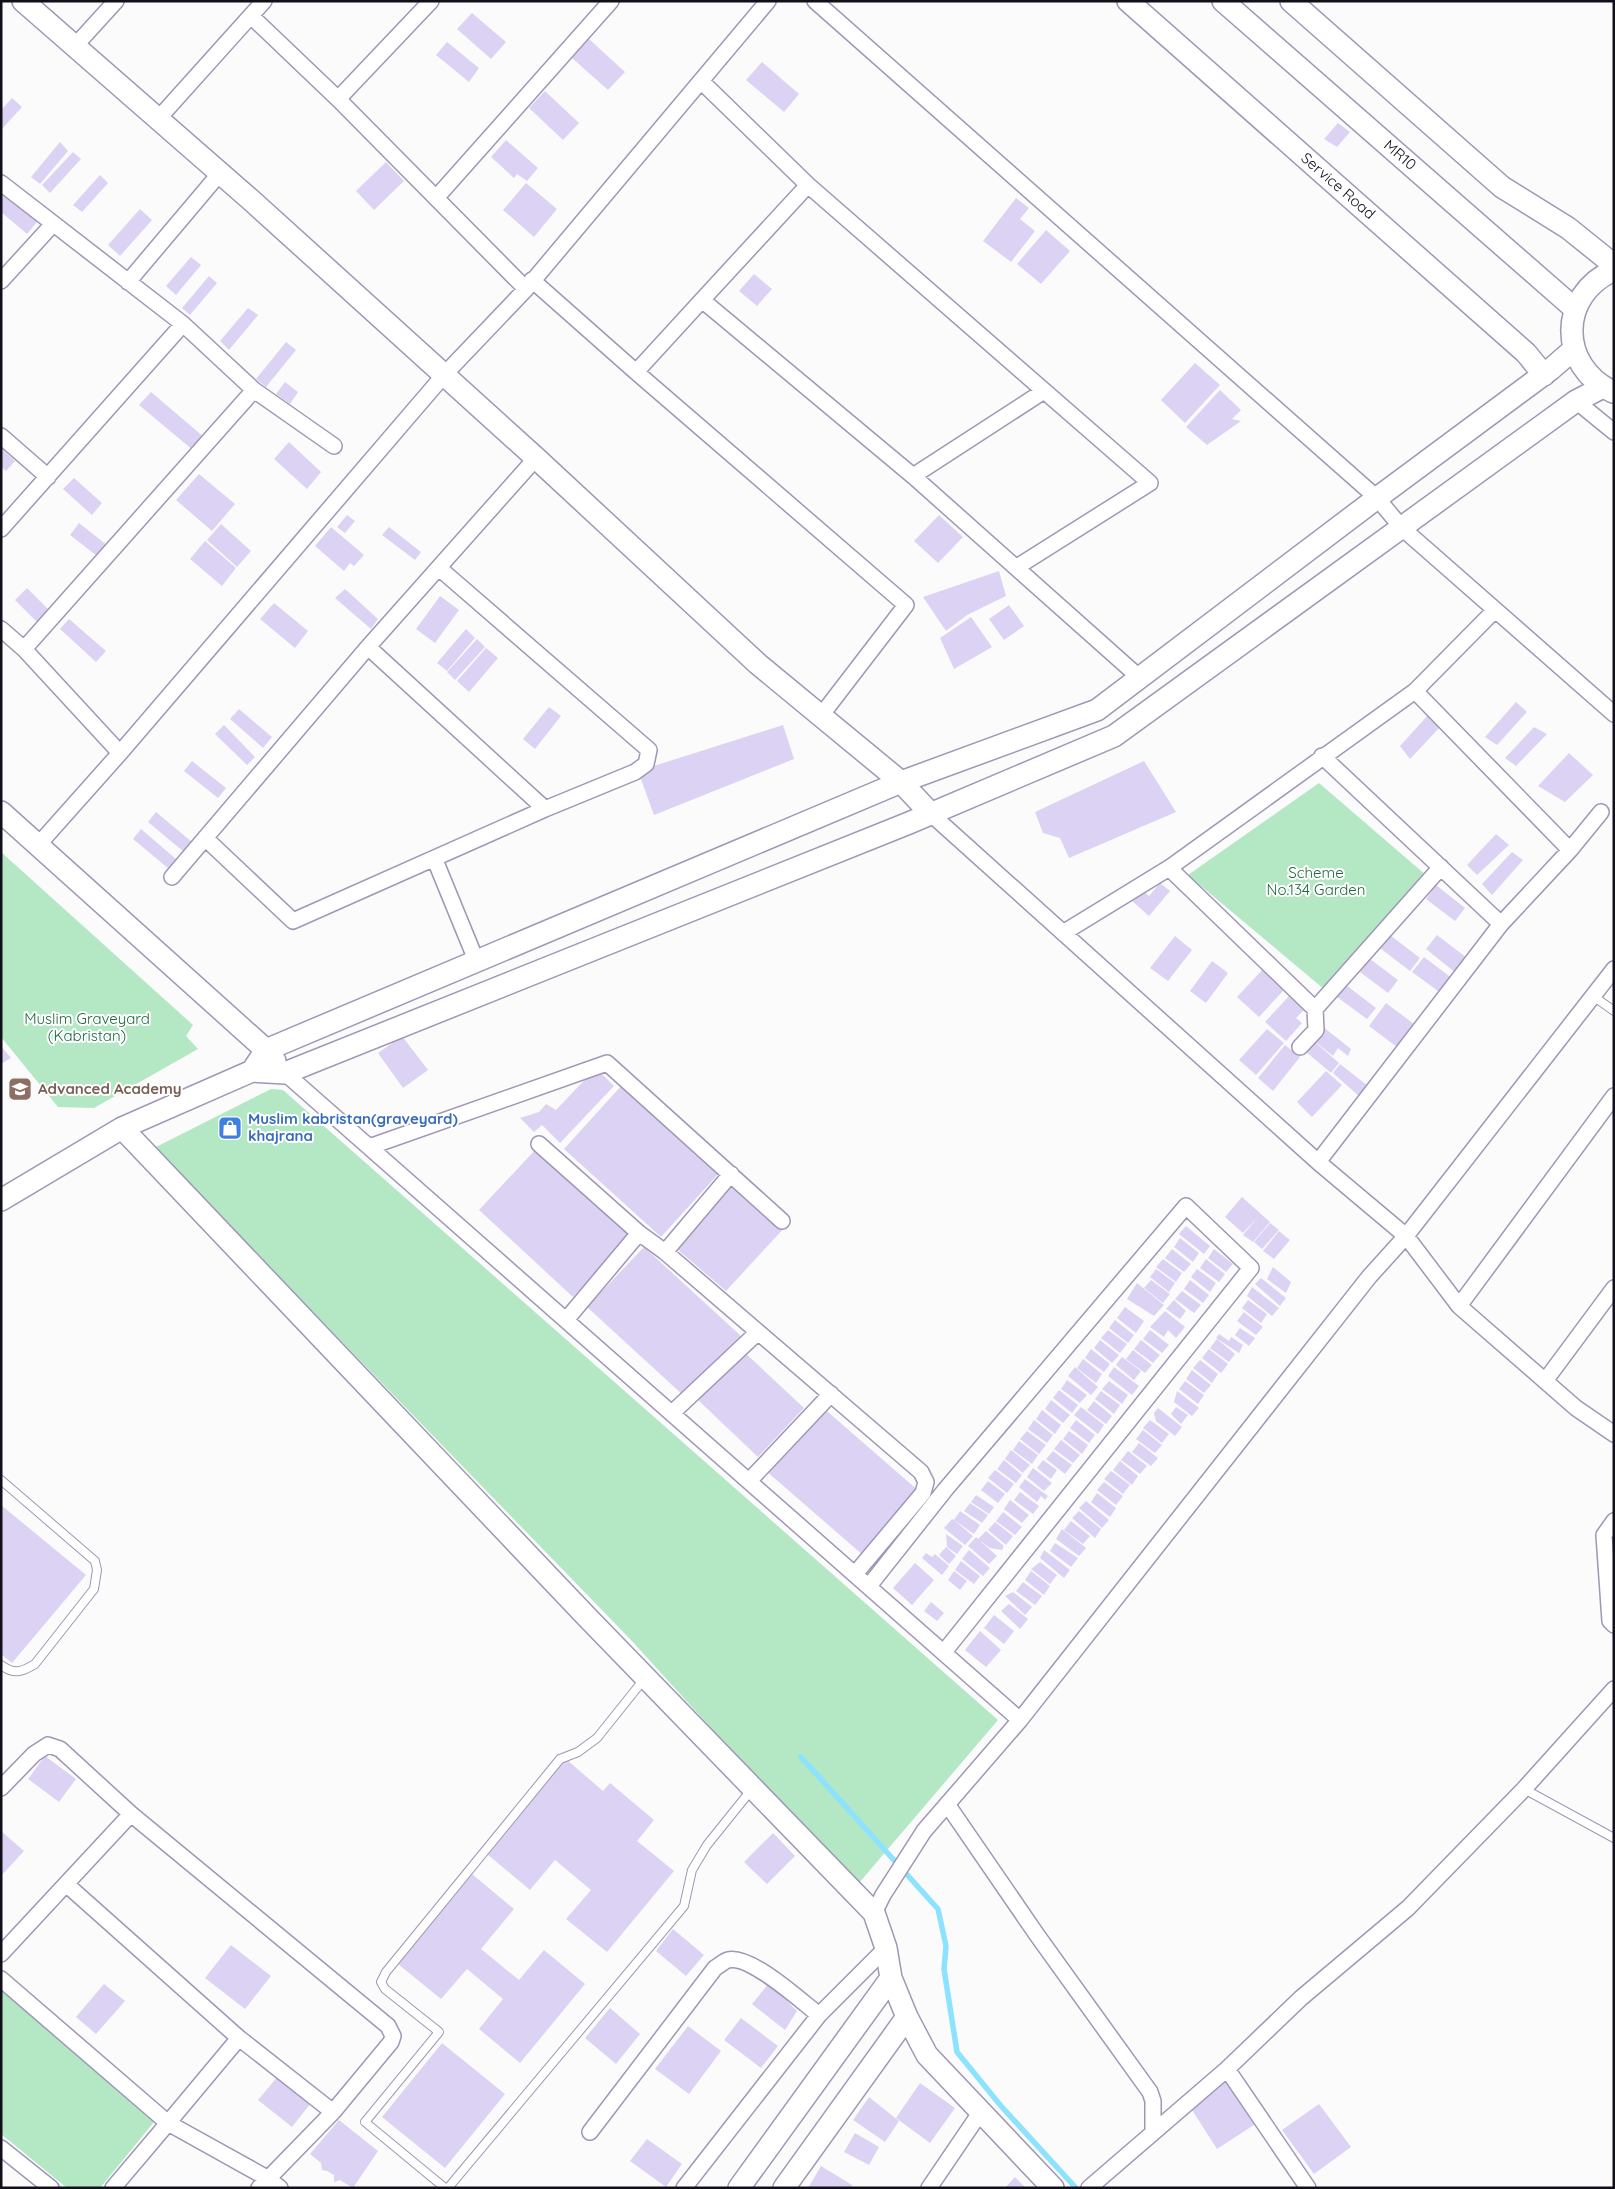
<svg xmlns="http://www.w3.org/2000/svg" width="1615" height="2189" viewBox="0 0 1615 2189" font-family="Quicksand,sans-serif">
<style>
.green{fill:#b4e8c4}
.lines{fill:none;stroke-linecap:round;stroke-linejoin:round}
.stream{stroke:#8de2fd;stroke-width:5.5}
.building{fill:#dcd3f4}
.lane-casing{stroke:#9f97b5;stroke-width:10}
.street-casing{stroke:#9f97b5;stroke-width:18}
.secondary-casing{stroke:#9f97b5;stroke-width:24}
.lane{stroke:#fff;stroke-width:8}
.street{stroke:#fff;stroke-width:15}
.secondary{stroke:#fff;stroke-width:21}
.labels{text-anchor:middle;stroke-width:4;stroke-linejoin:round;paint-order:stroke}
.street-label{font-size:15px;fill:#120f1a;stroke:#fff}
.park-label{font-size:15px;fill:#1f673e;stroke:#fff}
.education-label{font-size:15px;font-weight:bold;fill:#785e54;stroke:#fff;text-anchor:start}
.shop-label{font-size:15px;font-weight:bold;fill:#366cbe;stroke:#fff;text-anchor:start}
</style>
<rect width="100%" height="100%" fill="#fbfbfb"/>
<path class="green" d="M1319 783 1427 876 1325 990 1188 875Z
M1 852 193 1025 186 1036 198 1049 94 1108 58 1107 1 1037Z
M271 1089 283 1090 998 1720 859 1883 812 1839 631 1640 154 1148Z
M1 1970 163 2111 100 2188H67L1 2134Z"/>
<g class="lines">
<path class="stream" d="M801 1757 938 1909 946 1946 944 1969 957 2052 1001 2106 1076 2188"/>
</g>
<path class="building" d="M472 13 506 42 491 59 457 29Z
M589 39 625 72 608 90 572 58Z
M447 42 479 68 469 82 436 55Z
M762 62 799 94 784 112 746 80Z
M545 91 579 123 563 140 529 108Z
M12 98 22 107 1 130V110Z
M1338 123 1350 132 1337 147 1324 139Z
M506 140 538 168 527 181 517 174 514 178 491 157Z
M60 142 68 151 40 184 31 177Z
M73 152 81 159 50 193 42 185Z
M386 162 404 181 374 210 356 191Z
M100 175 108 183 82 212 73 205Z
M526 183 557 209 534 237 503 210Z
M1 192 38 221 27 234 1 212Z
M1016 198 1029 208 1020 219 1035 231 1011 262 983 241Z
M140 209 152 220 120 256 108 245Z
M1046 230 1070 251 1041 284 1017 264Z
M191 257 201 265 176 295 166 286Z
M754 274 772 289 757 306 739 291Z
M209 276 217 283 190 315 182 308Z
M248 308 258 315 229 350 220 341Z
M286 342 296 350 266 387 256 379Z
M1195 363 1220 385 1185 423 1161 400Z
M285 382 298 392 290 404 276 394Z
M1220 390 1241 410 1232 419 1241 421 1207 445 1186 427Z
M151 392 205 438 194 451 139 405Z
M289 442 321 472 307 489 274 459Z
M1 448 15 461 6 471 1 467Z
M199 474 235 504 212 531 176 500Z
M74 478 102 503 92 515 63 489Z
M347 515 355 521 345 533 337 527Z
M939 515 963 537 938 563 914 541Z
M79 523 107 545 97 556 70 535Z
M221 524 251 551 237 567 207 540Z
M331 527 364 555 354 566 350 563 344 571 315 546Z
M389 527 421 552 415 560 382 535Z
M205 541 236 568 222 586 190 559Z
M999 571 1006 596 967 615 946 631 923 597Z
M27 588 51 612 39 624 15 600Z
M345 589 378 619 371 629 335 598Z
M440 596 459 610 435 643 416 629Z
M274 603 308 631 295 648 260 619Z
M1009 605 1024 626 1004 640 989 619Z
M971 617 992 647 954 669 940 638Z
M69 619 106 651 96 662 60 629Z
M466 629 475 638 447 671 437 663Z
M477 639 485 647 455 680 447 672Z
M486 648 498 658 469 692 457 681Z
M1516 702 1527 712 1497 745 1485 737Z
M549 707 561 716 535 749 523 739Z
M239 709 272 737 263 748 230 719Z
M1429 714 1442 725 1410 759 1400 746Z
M224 725 255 757 247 765 215 734Z
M783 725 794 759 654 815 638 771Z
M1534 727 1547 734 1516 766 1505 758Z
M1569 753 1593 775 1565 802 1538 786Z
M192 761 226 788 218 798 184 771Z
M1144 761 1176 812 1069 858 1060 838 1043 833 1035 812Z
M156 812 192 842 184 852 148 822Z
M141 829 176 859 169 869 133 839Z
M1496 834 1509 845 1477 875 1467 865Z
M1512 852 1523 860 1492 895 1482 884Z
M1160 883 1170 891 1149 916 1131 900 1141 889 1149 896Z
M1436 885 1465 908 1455 921 1426 899Z
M1386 932 1420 958 1410 971 1376 945Z
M1437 935 1467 958 1456 973 1426 949Z
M1175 936 1192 950 1168 981 1150 968Z
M1424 957 1453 979 1442 994 1412 972Z
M1370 959 1398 980 1388 993 1360 972Z
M1212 961 1228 973 1206 1003 1190 991Z
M1262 970 1284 990 1259 1017 1237 997Z
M1346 985 1376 1008 1367 1019 1337 997Z
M1289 996 1304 1010 1296 1018 1302 1023 1286 1041 1265 1022Z
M1386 1003 1414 1024 1397 1047 1369 1026Z
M1322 1026 1351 1049 1348 1056 1338 1048 1333 1056 1312 1039Z
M1267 1029 1284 1043 1256 1075 1239 1060Z
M402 1036 428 1070 403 1088 378 1053Z
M1314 1041 1339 1063 1331 1073 1305 1051Z
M1285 1045 1300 1057 1273 1091 1258 1078Z
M1 1046 11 1058 1 1064Z
M1340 1064 1368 1086 1361 1098 1333 1073Z
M596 1068 614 1086 560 1143 542 1125 534 1132 520 1118 539 1112 546 1104 556 1110Z
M1326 1071 1342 1085 1312 1117 1297 1102Z
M622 1085 720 1172 661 1237 564 1149Z
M536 1149 630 1236 573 1297 479 1210Z
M735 1182 785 1227 726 1291 677 1249Z
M1242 1197 1270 1222 1253 1242 1243 1235 1258 1217 1243 1233 1225 1217Z
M1270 1223 1279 1230 1262 1249 1254 1242Z
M1186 1226 1210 1246 1204 1254 1179 1234Z
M1279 1231 1290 1240 1274 1259 1263 1251Z
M1180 1238 1199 1253 1193 1262 1174 1247Z
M644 1247 741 1336 684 1396 587 1307Z
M1172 1249 1191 1264 1184 1272 1165 1258Z
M1214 1249 1233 1264 1226 1272 1208 1258Z
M1163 1259 1182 1273 1176 1282 1156 1267Z
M1206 1259 1225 1274 1219 1282 1200 1268Z
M1273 1267 1291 1282 1286 1293 1267 1279Z
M1156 1269 1175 1283 1169 1292 1150 1277Z
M1197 1269 1216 1283 1210 1292 1191 1277Z
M1261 1278 1286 1298 1280 1306 1255 1284Z
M1151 1280 1170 1294 1163 1303 1144 1288Z
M1190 1280 1209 1295 1203 1303 1184 1289Z
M1137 1283 1164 1305 1154 1316 1127 1299Z
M1252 1287 1279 1308 1272 1316 1247 1296Z
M1182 1291 1201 1305 1194 1313 1175 1299Z
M1174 1300 1186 1311 1180 1319 1166 1309Z
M1248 1300 1267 1314 1261 1323 1242 1308Z
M1125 1307 1144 1321 1136 1333 1117 1318Z
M1165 1311 1185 1327 1176 1338 1168 1330 1164 1337 1150 1327Z
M1244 1312 1263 1327 1256 1335 1237 1321Z
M1115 1320 1134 1335 1128 1343 1109 1328Z
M1240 1328 1255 1338 1249 1346 1235 1335Z
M1108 1330 1127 1344 1120 1353 1101 1338Z
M1150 1330 1169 1345 1162 1353 1143 1339Z
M1219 1334 1229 1341 1231 1337 1243 1345 1239 1353 1216 1338Z
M1217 1339 1235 1354 1229 1362 1210 1348Z
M1100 1340 1119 1355 1112 1363 1094 1348Z
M1141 1340 1160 1355 1153 1363 1134 1349Z
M1091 1349 1110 1364 1104 1372 1085 1358Z
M1209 1349 1228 1364 1221 1373 1202 1358Z
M1133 1350 1152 1365 1145 1373 1126 1359Z
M743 1351 804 1408 758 1457 698 1400Z
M1122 1357 1141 1371 1134 1380 1116 1365Z
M1083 1359 1102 1374 1096 1383 1077 1368Z
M1200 1360 1218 1374 1212 1383 1193 1368Z
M1075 1367 1098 1387 1091 1395 1068 1376Z
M1114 1367 1139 1386 1132 1395 1108 1376Z
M1192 1370 1211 1385 1204 1393 1186 1379Z
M1067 1380 1087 1395 1080 1403 1061 1389Z
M1109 1381 1128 1395 1122 1404 1102 1389Z
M1185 1381 1204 1395 1198 1404 1179 1389Z
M1059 1390 1078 1405 1072 1413 1053 1398Z
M1101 1391 1120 1405 1114 1414 1095 1399Z
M1177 1391 1199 1408 1192 1416 1174 1402Z
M1051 1400 1070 1415 1063 1423 1045 1409Z
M1094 1401 1112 1416 1106 1424 1087 1410Z
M821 1406 920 1492 864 1556 765 1470Z
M1081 1407 1104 1425 1098 1434 1074 1415Z
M1176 1407 1188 1415 1181 1424 1171 1414Z
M1158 1408 1182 1427 1175 1436 1156 1421 1154 1413Z
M1042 1410 1061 1425 1055 1434 1036 1419Z
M1034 1420 1053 1435 1047 1443 1028 1429Z
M1076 1420 1095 1435 1089 1443 1070 1428Z
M1150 1420 1169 1434 1162 1443 1143 1428Z
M1143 1430 1162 1445 1155 1453 1136 1439Z
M1027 1431 1046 1445 1039 1454 1020 1439Z
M1069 1431 1088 1445 1082 1454 1063 1439Z
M1061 1440 1080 1455 1073 1463 1054 1449Z
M1019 1441 1038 1455 1032 1464 1013 1450Z
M1139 1443 1158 1458 1151 1466 1132 1452Z
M1011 1450 1030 1465 1023 1473 1005 1459Z
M1053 1451 1072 1465 1065 1474 1046 1459Z
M1128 1451 1147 1466 1140 1474 1121 1460Z
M1004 1460 1022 1475 1016 1483 997 1469Z
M1043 1460 1057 1470 1051 1479 1037 1468Z
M1120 1461 1138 1476 1132 1485 1113 1470Z
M1033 1468 1052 1483 1044 1491 1027 1477Z
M995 1470 1014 1484 1007 1493 988 1478Z
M1111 1471 1130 1485 1123 1494 1104 1479Z
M1025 1479 1048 1496 1045 1500 1041 1496 1037 1502 1019 1487Z
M988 1481 1005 1494 998 1503 981 1490Z
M1104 1482 1123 1496 1116 1505 1097 1490Z
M1020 1492 1039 1506 1033 1514 1014 1500Z
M1097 1493 1116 1508 1110 1517 1091 1502Z
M976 1495 994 1507 989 1514 971 1502Z
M1010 1500 1029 1515 1022 1523 1004 1509Z
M1086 1501 1109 1520 1102 1528 1079 1508Z
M970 1503 988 1515 982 1523 964 1511Z
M1 1505 86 1575 12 1663 1 1654Z
M960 1511 980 1525 974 1534 954 1520 973 1536 965 1545 944 1528 952 1519 954 1520Z
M1079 1511 1101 1529 1095 1538 1072 1518Z
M1003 1512 1022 1527 1015 1535 996 1521Z
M1071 1521 1090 1536 1083 1544 1064 1530Z
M995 1522 1013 1536 1006 1545 988 1530Z
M1062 1529 1086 1548 1079 1556 1056 1539Z
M986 1531 1004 1546 1002 1550 990 1548 978 1539Z
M946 1534 963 1546 957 1554 947 1547Z
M976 1537 997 1556 989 1564 968 1546Z
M1055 1543 1078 1558 1071 1567 1050 1551Z
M946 1547 956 1556 949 1564 939 1555Z
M969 1550 990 1568 983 1576 962 1559Z
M1044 1550 1070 1570 1064 1578 1040 1558Z
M926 1553 932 1557 935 1554 949 1566 942 1575 922 1558Z
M961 1561 980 1576 974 1584 955 1570Z
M1040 1562 1057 1575 1050 1584 1031 1569Z
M915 1563 934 1580 912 1605 893 1588Z
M954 1571 967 1581 960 1590 948 1580Z
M1031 1571 1050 1586 1044 1595 1025 1580Z
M1023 1582 1042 1596 1035 1605 1016 1591Z
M1013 1592 1032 1607 1025 1615 1005 1596Z
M931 1602 944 1613 937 1621 924 1611Z
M1009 1604 1028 1619 1020 1629 1001 1611Z
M994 1615 1014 1631 1004 1644 984 1628Z
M980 1631 1001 1650 986 1667 965 1650Z
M45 1756 76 1779 59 1802 28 1779Z
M566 1759 603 1791 610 1783 654 1820 637 1841 674 1871 607 1952 566 1919 591 1890 555 1860 530 1890 487 1854Z
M1 1831 24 1851 1 1876Z
M773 1833 795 1856 767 1884 744 1862Z
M472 1874 514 1909 481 1949 519 1980 544 1950 585 1984 520 2063 479 2029 503 1999 467 1969 441 1999 398 1964Z
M673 1929 704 1955 686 1976 656 1951Z
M231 1945 271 1976 245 2009 205 1978Z
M769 1983 797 2011 785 2030 752 2004Z
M104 1984 125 2001 96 2034 76 2017Z
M610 2008 640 2034 616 2064 585 2038Z
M741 2018 778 2046 761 2068 724 2040Z
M688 2026 721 2051 689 2094 655 2069Z
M442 2043 505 2094 445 2168 382 2117Z
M278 2076 311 2103 292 2127 258 2100Z
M1227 2077 1257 2123 1217 2149 1192 2110Z
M920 2083 955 2108 930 2143 896 2118Z
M869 2097 899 2121 885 2142 853 2120Z
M1319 2104 1351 2147 1314 2174 1282 2130Z
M339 2120 378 2151 353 2188 340 2180 334 2182V2175L327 2171 322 2170 321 2163 310 2154Z
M855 2133 879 2147 869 2165 844 2152Z
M647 2139 682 2164 666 2187 630 2161Z
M821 2166 852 2185 851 2188H808Z
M1015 2177 1026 2188H1005Z"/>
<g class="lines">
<g class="lane-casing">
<path id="lane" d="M1593 996 1614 1011
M1 1480 95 1561 97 1570 94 1589 35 1664C22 1672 14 1675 1 1665
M1524 1789 1614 1838
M445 2188 365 2122 439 2032 385 1989 381 1982 386 1972 560 1759 578 1752 597 1738 645 1678
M448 2188 684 1906 692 1870 707 1845 752 1789"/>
</g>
<g class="street-casing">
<path id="street" d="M431 1 338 99 526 289
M815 1 1377 498 1402 528 1614 714
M251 16 338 99
M75 46 116 1
M702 82 808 185 702 300 913 476 1140 678
M158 119 264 1
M1 183 183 324 254 390
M808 185 1150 483 1017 567
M436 198 611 1
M532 280 636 372 906 605 820 717
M1 281 53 224
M128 282 220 173
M636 372 702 300
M1576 401 1614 432
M1 436 48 477
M913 476 1044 391
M1 529 183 324
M439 568 649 750 646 764 635 772 545 809
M1495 610 1415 691 1570 850
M1 629 24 649 120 753
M24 649 254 390 334 446
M1322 756 1501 924
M931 814 1318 1162 1406 1236 1459 1306 1576 1408 1614 1434
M205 838 293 921 545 809 368 647
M39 844 120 753 444 375 526 289 768 1
M435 860 476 960
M1169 868 1315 1009
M172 877 368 647 536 458
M1063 933 1169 868 1415 691
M1300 1047 1316 1030 1315 1009 1441 867
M285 1073 1020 1720
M539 1144 639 1233 665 1252 921 1472 926 1482 923 1493 855 1574
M369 1147 607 1063 782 1221
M1318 1162 1501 924 1570 850 1601 812
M665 1252 731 1174
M1459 1306 1614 1096
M566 1320 639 1233
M1545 1381 1614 1288
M672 1413 758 1332
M749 1481 831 1394
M1614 1521 1604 1535 1610 1621 1614 1625
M869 1586 945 1490 1186 1206 1251 1268 944 1652
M1 1788 34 1754 48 1745 60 1749 131 1814 388 2026 393 2036 391 2042 333 2112
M947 1804 1037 1935 1150 2092 1153 2101V2131
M66 1884 239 2038 333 2112 259 2188
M874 1913 883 1895 924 1831 1020 1720 1369 1277 1406 1236 1614 969
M1 1954 131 1814
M1 1979 168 2123 239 2038
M1227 2069 1308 2188
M590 2132 715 1968C719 1966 724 1961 728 1960 750 1954 801 2001 819 2015
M1 2148 51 2188
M113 2188 168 2123 267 2178 280 2188
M684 2188 819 2015 886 1948
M929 2188 982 2110
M1089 2188 1227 2069 1301 1998 1408 1908 1524 1789 1614 1689"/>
</g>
<g class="secondary-casing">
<path id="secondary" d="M23 1 251 200 536 458 758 664 901 782 931 814
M1128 1 1526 353 1544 375
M1223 1 1575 309
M1291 1 1502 187 1568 228 1614 265
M1613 392C1558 366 1558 295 1614 270
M1 812 266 1050 275 1061
M252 1071 266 1050 901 782 1097 710 1377 498 1551 369 1574 349
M122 1128 586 1616 874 1913 886 1948 891 1978 907 2017 927 2055 1053 2188
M1 1200 122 1128 252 1071 285 1073 909 823 1114 736 1576 401 1603 387
M739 2188 891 1978
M784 2188 907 2017"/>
</g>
<use href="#lane" class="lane"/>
<use href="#street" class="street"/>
<use href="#secondary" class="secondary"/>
</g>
<defs>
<g id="university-square" transform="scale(1.25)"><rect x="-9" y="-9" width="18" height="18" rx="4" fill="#8d6e63" stroke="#fff"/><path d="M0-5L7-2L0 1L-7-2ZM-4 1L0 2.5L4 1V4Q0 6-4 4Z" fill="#fff"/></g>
<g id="shop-square" transform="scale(1.25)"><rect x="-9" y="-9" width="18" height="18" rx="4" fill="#3f7fe0" stroke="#fff"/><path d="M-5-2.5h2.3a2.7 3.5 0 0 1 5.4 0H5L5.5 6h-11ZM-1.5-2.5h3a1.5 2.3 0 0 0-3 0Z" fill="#fff"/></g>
</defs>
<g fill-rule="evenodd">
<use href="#university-square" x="20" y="1089"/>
<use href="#shop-square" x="230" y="1128"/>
</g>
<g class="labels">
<g class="street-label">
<text transform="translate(1400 155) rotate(41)" y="5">MR10</text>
<text transform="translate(1338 186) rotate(41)" y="5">Service Road</text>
</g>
<g class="park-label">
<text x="1316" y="878">Scheme<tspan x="1316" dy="17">No.134 Garden</tspan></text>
<text x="87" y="1024">Muslim Graveyard<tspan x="87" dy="17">(Kabristan)</tspan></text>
</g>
<g class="education-label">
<text x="38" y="1094">Advanced Academy</text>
</g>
<g class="shop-label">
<text x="248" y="1124">Muslim kabristan(graveyard)<tspan x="248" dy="17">khajrana</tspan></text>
</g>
</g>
<rect width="1615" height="2189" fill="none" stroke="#120f1a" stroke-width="5"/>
</svg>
